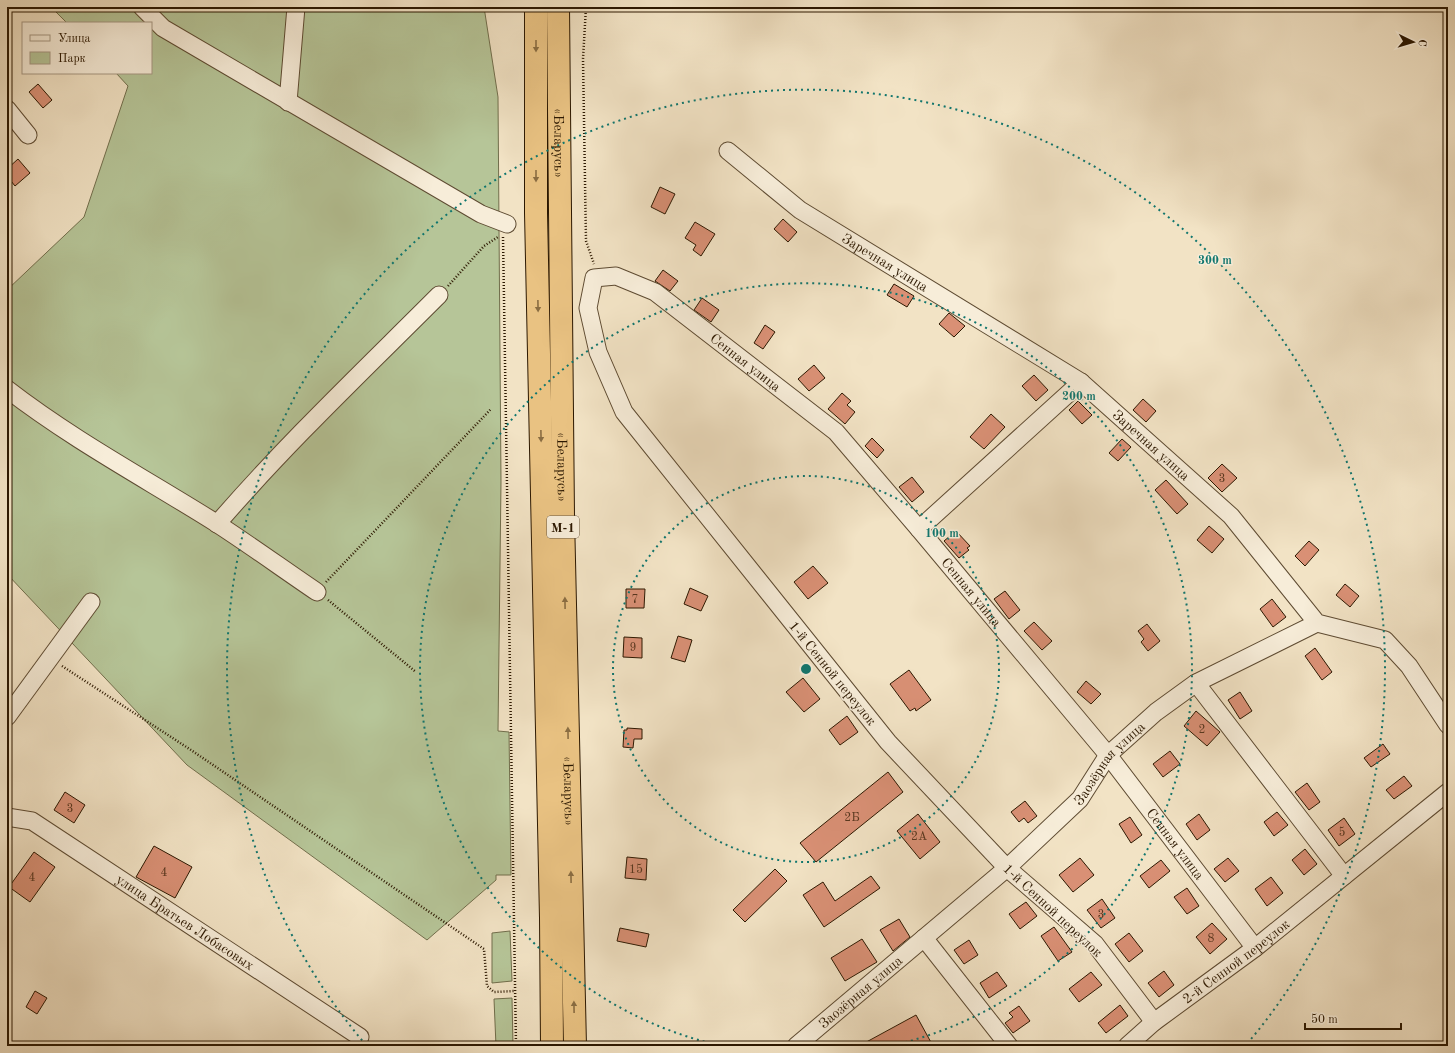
<svg xmlns="http://www.w3.org/2000/svg" width="1455" height="1053" viewBox="0 0 1455 1053" font-family="'Old Standard TT',serif">
<style>
.green{fill:#b6c598;stroke:#716e4c}
.building{fill:#d99075;stroke:#2c1801}
.lines{fill:none;stroke-linecap:round;stroke-linejoin:round}
.minor-casing{stroke:#5e4b32;stroke-width:19}
.highway-casing{stroke:#2c1801;stroke-width:24}
.path{stroke:#2c1801;stroke-width:2.5;stroke-dasharray:1 2;stroke-linecap:butt}
.minor{stroke:#f7edd9;stroke-width:17}
.highway{stroke:#e9c282;stroke-width:22}
.oneway{fill:#8a6d42}
.ring{fill:none;stroke:#0f766e;stroke-width:2;stroke-dasharray:2 4}
.labels{text-anchor:middle;stroke-width:3;stroke-linejoin:round;paint-order:stroke}
.number-label{font-size:12px;fill:#57361e}
.shield{fill:#f7edd9;stroke:#695842;stroke-width:1}
.shield-label{font-size:13px;font-weight:bold;fill:#2c1801}
.street-label{font-size:14px;fill:#2c1801;stroke:#f7edd9}
.centre{fill:#0f766e;stroke:#f7edd9;stroke-width:2}
.ring-label{font-size:12px;text-anchor:middle;font-weight:bold;fill:#0f766e;stroke:#f7edd9;stroke-width:3;stroke-linejoin:round;paint-order:stroke}
</style>
<rect width="100%" height="100%" fill="#f2e3c5"/>
<filter id="stains"><feTurbulence type="fractalNoise" baseFrequency=".005" numOctaves="4"/><feColorMatrix values="0 0 0 0 .2 0 0 0 0 .09 0 0 0 0 .02 0 0 0 .5 -.17"/></filter>
<radialGradient id="worn" r=".72"><stop offset=".6" stop-color="#630" stop-opacity="0"/><stop offset="1" stop-color="#630" stop-opacity=".3"/></radialGradient>
<path class="green" d="M51 7H484L498 97 501 482 498 731 509 732 511 875H496V880L427 940 187 765 7 574V290L84 217 128 86 116 73H151V23H67Z
M510 931 512 981 492 983V933Z
M512 998 513 1046H496L494 999Z"/>
<path class="building" d="M38 84 52 100 43 108 29 92Z
M18 159 30 173 15 186 7 176V169Z
M660 187 675 194 665 214 651 207Z
M783 219 797 232 788 242 774 229Z
M695 222 715 234 701 256 693 250 696 245 685 238Z
M663 270 678 281 670 291 655 281Z
M894 284 914 296 907 307 887 295Z
M702 298 719 310 711 322 694 310Z
M949 313 965 326 954 337 939 324Z
M765 325 775 332 763 349 754 343Z
M814 365 825 378 809 391 798 379Z
M1034 375 1048 390 1036 401 1022 386Z
M842 393 851 401 847 405 855 412 845 424 828 409Z
M1143 399 1156 411 1146 422 1133 410Z
M1078 401 1092 415 1082 424 1069 410Z
M991 414 1005 427 984 449 970 437Z
M872 438 884 450 877 458 865 446Z
M1122 439 1131 447 1118 461 1109 453Z
M1222 464 1237 478 1222 492 1208 478Z
M912 477 924 492 912 502 899 487Z
M1166 480 1188 504 1177 514 1155 490Z
M1209 526 1224 539 1212 553 1197 540Z
M956 531 970 546 967 548 969 550 959 558 944 541Z
M1309 541 1319 550 1305 566 1295 556Z
M813 566 828 583 808 599 794 582Z
M1345 584 1359 596 1350 607 1336 595Z
M690 588 708 596 701 611 684 604Z
M626 589H645L644 608H626Z
M1005 591 1020 610 1009 619 994 599Z
M1272 599 1286 617 1273 627 1260 609Z
M1034 622 1052 641 1042 650 1024 631Z
M1147 624 1160 641 1148 651 1141 642 1144 639 1138 631Z
M678 636 692 640 685 662 671 658Z
M624 637 642 638V658L623 657Z
M1315 648 1332 672 1322 680 1305 656Z
M909 670 931 700 916 711 915 708 910 711 890 684Z
M803 678 820 699 804 712 786 692Z
M1086 681 1101 694 1091 704 1077 692Z
M1240 692 1252 711 1240 719 1228 700Z
M1196 711 1220 732 1207 746 1184 726Z
M847 716 858 732 840 745 829 730Z
M627 728 642 729V739H634L633 748 623 747 624 730H627Z
M1383 744 1390 754 1371 767 1364 758Z
M1170 751 1180 764 1163 777 1153 764Z
M888 772 903 792 816 862 800 843Z
M1404 776 1412 786 1394 799 1386 790Z
M1307 783 1320 802 1309 810 1295 792Z
M65 792 85 805 74 823 54 810Z
M1025 801 1037 816 1028 823 1024 818 1019 822 1011 812Z
M1277 812 1288 825 1274 836 1264 822Z
M918 814 940 842 920 859 897 831Z
M1199 814 1210 830 1197 840 1186 824Z
M1130 817 1142 835 1131 843 1119 824Z
M1344 818 1355 834 1339 846 1328 830Z
M154 846 192 867 175 898 136 877Z
M1305 849 1317 864 1304 875 1292 860Z
M34 852 55 867 30 902 9 887Z
M627 857 647 859 646 880 625 878Z
M1080 858 1094 875 1073 892 1059 875Z
M1228 858 1239 871 1225 882 1214 869Z
M1161 860 1170 871 1149 888 1140 876Z
M775 869 787 881 745 922 733 910Z
M871 876 880 888 824 927 803 895 823 882 835 901Z
M1271 877 1283 893 1267 906 1255 889Z
M1187 888 1199 906 1187 914 1174 897Z
M1102 899 1115 918 1101 928 1087 910Z
M1026 902 1037 916 1020 929 1009 914Z
M899 919 910 937 893 951 880 930Z
M1212 923 1227 939 1210 954 1196 937Z
M1054 927 1072 952 1058 961 1041 936Z
M620 928 649 934 646 947 617 941Z
M1129 933 1143 951 1129 962 1115 944Z
M862 939 877 962 845 981 831 958Z
M969 940 978 955 964 964 954 950Z
M1164 971 1174 985 1159 997 1148 983Z
M997 972 1007 986 989 998 980 983Z
M1091 972 1102 985 1079 1002 1069 989Z
M35 991 47 998 37 1014 26 1007Z
M1120 1005 1128 1016 1106 1033 1098 1023Z
M1019 1006 1030 1021 1013 1033 1005 1023 1013 1017 1009 1013Z
M916 1015 933 1046H859Z"/>
<g class="lines">
<g class="minor-casing">
<g id="minor">
<path d="M142 7 163 28 481 214 507 224"/>
<path d="M288 102 296 7"/>
<path d="M7 109 28 135"/>
<path id="s1" d="M728 151 800 210 1081 382 1231 516 1317 623 1385 640 1409 666 1448 725"/>
<path d="M7 389C73 440 146 479 216 523 250 545 283 569 317 592"/>
<path d="M217 524C287 443 364 370 439 295"/>
<path d="M919 529 1081 382"/>
<path d="M1196 683 1344 876"/>
<path d="M7 717 91 602"/>
<path id="s2" d="M7 817 32 821 360 1037"/>
<path d="M924 938 1009 1046"/>
<path id="s3" d="M1154 1022 1095 944 1007 868 888 742 624 412 598 352 588 308 594 278 616 276 655 292 836 432 919 529 1108 755 1255 948"/>
<path id="s4" d="M796 1046 1007 868 1080 799 1108 755 1156 712 1196 683 1317 623"/>
<path id="s5" d="M1127 1046 1154 1022 1255 948 1448 792"/>
</g>
</g>
<g class="highway-casing">
<g id="highway">
<path d="M536 7V213L551 918 552 1046"/>
<path id="s6" d="M558 7 563 516 575 1046"/>
</g>
</g>
<path class="path" d="M586 7 583 59 586 241 594 264
M503 237 516 1046
M448 286 484 246 498 237
M326 582 491 409
M328 600 416 672
M62 666 191 750 484 949 487 986 494 992 515 991"/>
<use href="#minor" class="minor"/>
<use href="#highway" class="highway"/>
</g>
<defs><path id="oneway-solid" d="M-6-.8H1V-3.2L6.5 0L1 3.2V.8H-6Z"/></defs>
<g class="oneway">
<use href="#oneway-solid" transform="translate(536 46) rotate(90)"/>
<use href="#oneway-solid" transform="translate(536 176) rotate(90)"/>
<use href="#oneway-solid" transform="translate(538 306) rotate(89)"/>
<use href="#oneway-solid" transform="translate(541 436) rotate(89)"/>
<use href="#oneway-solid" transform="translate(565 603) rotate(-91)"/>
<use href="#oneway-solid" transform="translate(568 733) rotate(-91)"/>
<use href="#oneway-solid" transform="translate(571 877) rotate(-91)"/>
<use href="#oneway-solid" transform="translate(574 1007) rotate(-91)"/>
</g>
<g class="ring">
<circle cx="806" cy="669" r="193"/>
<path d="M722 1046A386 386 0 1 1 890 1046"/>
<path d="M366 1045A579 579 0 1 1 1246 1045"/>
</g>
<g class="labels">
<g class="number-label">
<text x="1222" y="482">3</text>
<text x="635" y="603">7</text>
<text x="633" y="651">9</text>
<text x="1202" y="733">2</text>
<text x="70" y="812">3</text>
<text x="852" y="821">2Б</text>
<text x="1342" y="836">5</text>
<text x="919" y="840">2А</text>
<text x="636" y="873">15</text>
<text x="164" y="876">4</text>
<text x="32" y="881">4</text>
<text x="1101" y="918">3</text>
<text x="1211" y="942">8</text>
</g>
<rect class="shield" x="547" y="516" width="32" height="22" rx="3"/>
<g class="shield-label">
<text x="563" y="532">М-1</text>
</g>
<g class="street-label">
<text dy="5" stroke="none"><textPath href="#s6" startOffset="136">«Беларусь»</textPath></text>
<text dy="5" stroke="none"><textPath href="#s1" startOffset="193">Заречная улица</textPath></text>
<text dy="5" stroke="none"><textPath href="#s3" startOffset="1130">Сенная улица</textPath></text>
<text dy="5" stroke="none"><textPath href="#s1" startOffset="517">Заречная улица</textPath></text>
<text dy="5" stroke="none"><textPath href="#s6" startOffset="460">«Беларусь»</textPath></text>
<text dy="5" stroke="none"><textPath href="#s3" startOffset="1454">Сенная улица</textPath></text>
<text transform="translate(833 673) rotate(51)" y="5">1-й Сенной переулок</text>
<text dy="5" stroke="none"><textPath href="#s4" startOffset="423">Заозёрная улица</textPath></text>
<text dy="5" stroke="none"><textPath href="#s6" startOffset="784">«Беларусь»</textPath></text>
<text dy="5" stroke="none"><textPath href="#s3" startOffset="1778">Сенная улица</textPath></text>
<text transform="translate(1053 910) rotate(43)" y="5">1-й Сенной переулок</text>
<text dy="5" stroke="none"><textPath href="#s2" startOffset="209">улица Братьев Лобасовых</textPath></text>
<text dy="5" stroke="none"><textPath href="#s5" startOffset="138">2-й Сенной переулок</textPath></text>
<text dy="5" stroke="none"><textPath href="#s4" startOffset="84">Заозёрная улица</textPath></text>
</g>
</g>
<circle cx="806" cy="669" r="6" class="centre"/>
<g class="ring-label">
<text x="1215" y="264">300 m</text>
<text x="1079" y="400">200 m</text>
<text x="942" y="537">100 m</text>
</g>
<rect width="1455" height="1053" fill="none" stroke="#f2e3c5" stroke-width="24"/>
<rect x="8" y="8" width="1439" height="1037" fill="none" stroke="#2c1801" stroke-width="2"/>
<rect x="12" y="12" width="1431" height="1029" fill="none" stroke="#2c1801"/>
<rect x="22" y="22" width="130" height="52" fill="#f7edd9" stroke="#a69883"/>
<rect x="30" y="35" width="20" height="6" fill="#f7edd9" stroke="#a69883"/>
<text x="58" y="42" font-size="12" fill="#2c1801">Улица</text>
<rect x="30" y="52" width="20" height="12" fill="#b6c598" stroke="#a69883"/>
<text x="58" y="62" font-size="12" fill="#2c1801">Парк</text>
<g transform="translate(1413 42) rotate(95)" stroke="#f7edd9" stroke-width="3" paint-order="stroke">
<path d="M0-3L7 15L0 10L-7 15Z" fill="#2c1801"/>
<text y="-6" font-size="11" font-weight="bold" text-anchor="middle" fill="#2c1801">С</text>
</g>
<path d="M1305 1023v6h96v-6" fill="none" stroke="#2c1801" stroke-width="2"/>
<text x="1311" y="1023" font-size="12" fill="#2c1801" stroke="#f7edd9" stroke-width="3" paint-order="stroke">50 m</text>
<rect width="100%" height="100%" filter="url(#stains)"/>
<rect width="100%" height="100%" fill="url(#worn)"/>
</svg>
